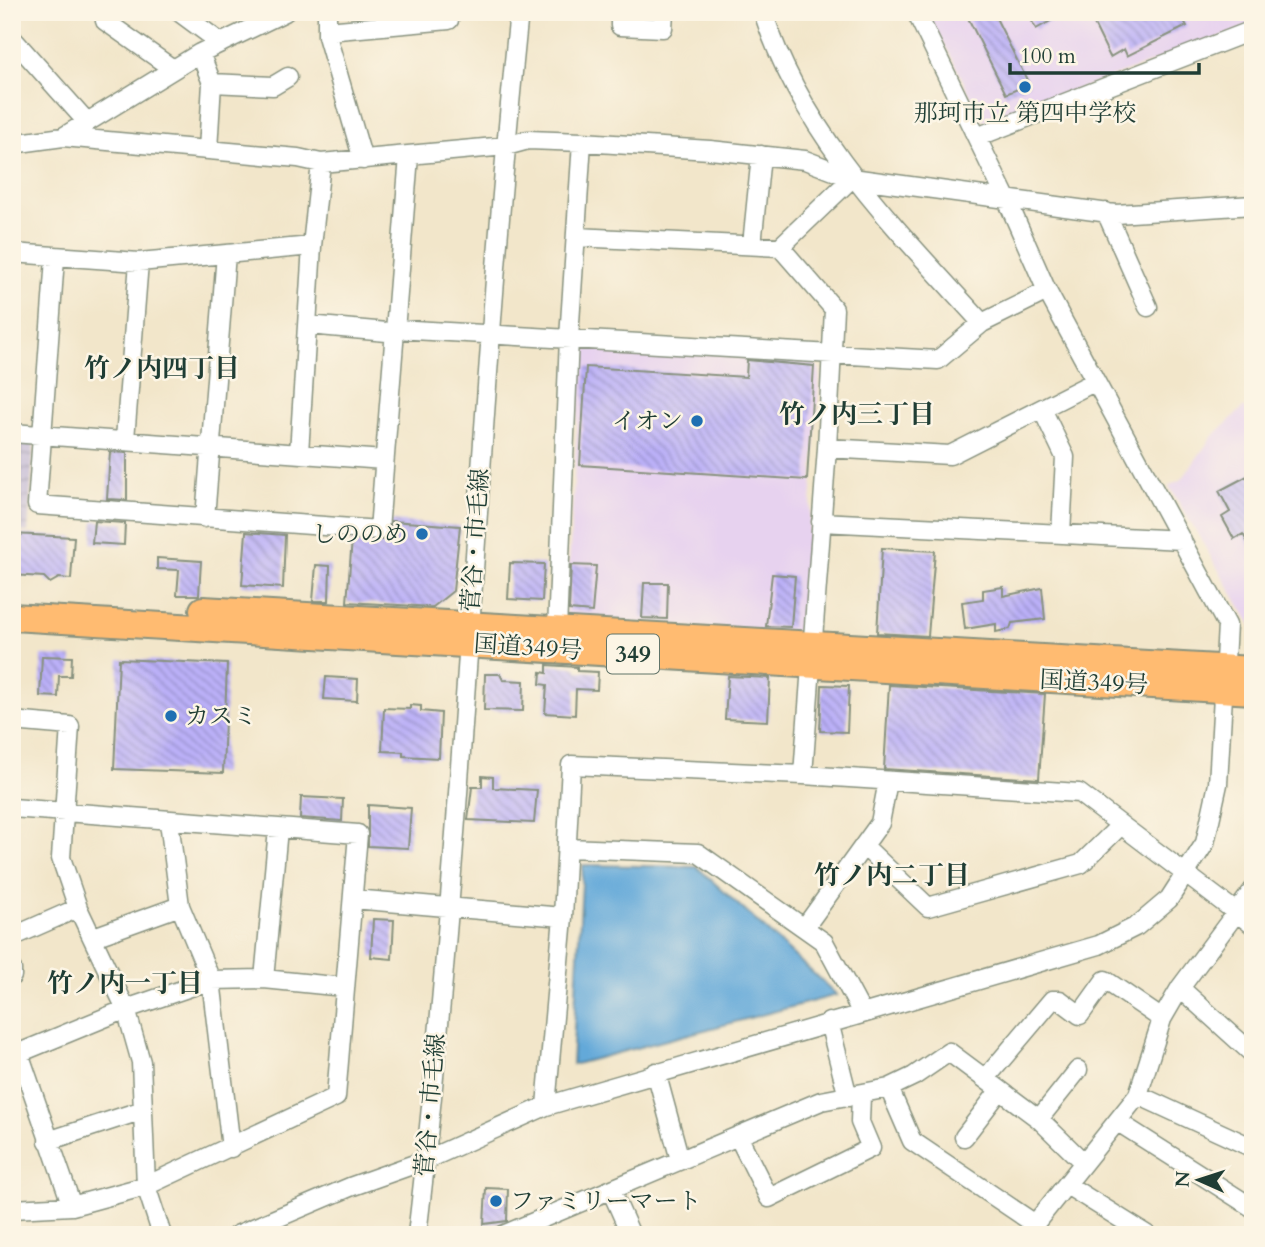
<svg xmlns="http://www.w3.org/2000/svg" width="1265" height="1247" viewBox="0 0 1265 1247" font-family="Cardo,'Noto Serif JP',serif">
<style>
.built{fill:#e7d2ef}
.industrial{fill:url(#industrial-grid)}
.water{fill:#63a9d9;stroke:#417386;stroke-width:2}
.building{fill:url(#building-back-hatch)}
.lines{fill:none;stroke-linecap:round;stroke-linejoin:round}
.minor-casing{stroke:#88927f;stroke-width:21}
.highway-casing{stroke:#88927f;stroke-width:30}
.minor{stroke:#fff;stroke-width:18}
.highway{stroke:#ffbb71;stroke-width:26}
.poi-dot{fill:#1f6fb2;stroke:#fcf5e5;stroke-width:2.5}
.labels{text-anchor:middle;stroke-width:5;stroke-linejoin:round;paint-order:stroke}
.shield{fill:#fcf5e5;stroke:#617469;stroke-width:2}
.shield-label{font-size:23px;font-weight:bold;fill:#1f3d34}
.poi-label{font-size:24px;fill:#1f3d34;stroke:#fcf5e5;text-anchor:end}
.street-label{font-size:24px;fill:#1f3d34;stroke:#fcf5e5}
.neighbourhood-label{font-size:26px;font-weight:bold;fill:#1f3d34;stroke:#fcf5e5}
</style>
<defs>
<pattern id="industrial-grid" width="8" height="8" patternUnits="userSpaceOnUse" patternTransform="scale(1.75)"><rect width="8" height="8" fill="#c8bfd8"/><path d="M0 4h8M4 0v8" fill="none" stroke="#a29cb0"/></pattern>
<pattern id="building-back-hatch" width="6" height="6" patternUnits="userSpaceOnUse" patternTransform="scale(1.75)"><rect width="6" height="6" fill="#bbb0f8"/><path d="M-1 5l2 2M0 0l6 6M5-1l2 2" fill="none" stroke="#9790ca"/></pattern>
</defs>
<rect width="100%" height="100%" fill="#fcf5e5"/>
<filter id="ink" filterUnits="userSpaceOnUse"><feTurbulence type="fractalNoise" baseFrequency=".0143" numOctaves="2"/><feDisplacementMap in="SourceGraphic" scale="14" xChannelSelector="R" yChannelSelector="G"/><feConvolveMatrix kernelMatrix="1 2 1 2 8 2 1 2 1" color-interpolation-filters="sRGB"/></filter>
<filter id="wash" filterUnits="userSpaceOnUse"><feTurbulence type="fractalNoise" baseFrequency=".00686" numOctaves="4" result="noise"/><feDisplacementMap in="SourceGraphic" scale="28" xChannelSelector="R" yChannelSelector="G"/><feGaussianBlur stdDeviation="1.57" result="paint"/><feColorMatrix in="noise" values="0 0 0 0 0 0 0 0 0 0 0 0 0 0 0 0 0 1.4 0 .05"/><feComposite in="paint" operator="in"/></filter>
<g filter="url(#wash)">
<rect width="100%" height="100%" fill="#f2e6ca"/>
<path class="built" d="M925 12H1253V25L989 122 982 120 950 54Z
M592 345 810 358 820 370 803 623 794 634 566 618 581 356Z
M1244 407 1253 424V628L1169 486 1182 479 1212 437Z"/>
<path class="industrial" d="M12 439 34 440 28 532 12 531Z"/>
<path class="water" d="M583 865 697 867 837 995 572 1065Z"/>
<g id="blocks">
<path class="building" d="M965 12H993L1029 84 1006 94Z
M1027 12H1050L1054 19 1036 29Z
M1088 12H1179L1187 26 1127 56 1124 49 1110 57Z
M747 360 814 366 807 480 580 465 586 367 746 377Z
M110 452 127 453V500L107 499Z
M1253 473V552L1243 534 1234 539 1222 517 1230 512 1219 491Z
M94 521 125 523 124 545 92 543Z
M391 521 460 526 453 591 433 607 347 602 352 539 383 540 389 536Z
M246 532 285 535 283 588 242 585Z
M12 534 74 537 71 579 59 578 50 583 44 577 12 575Z
M882 548 935 551 928 636 877 633Z
M157 558 201 561 199 595H177L179 570 157 569Z
M510 563 544 564 542 601 508 599Z
M316 565 330 566 329 601H313Z
M571 565 596 566 592 612 569 610Z
M772 574 795 576 791 627 766 626Z
M644 583H668L667 619 642 618Z
M1003 587V596L1042 588 1045 619 1012 623 1010 629 996 632V624L965 629 962 602 983 599V590Z
M42 656 72 657 71 676H59L58 697 40 696Z
M119 659 227 664 223 773 114 769Z
M547 665 577 667V671L598 672 597 690 576 689 575 715 545 713 547 685 540 684 541 672 547 673Z
M485 674H500L503 680 524 681 523 711 484 710Z
M728 676 770 678 768 721 725 719Z
M326 677 358 679 357 701 324 699Z
M822 685 849 686 847 732 820 731Z
M889 685 1045 694 1039 779 884 769Z
M410 705 421 706V711L441 713 439 758 403 756V752L382 751 384 708 410 709Z
M482 776 493 777V788L537 790 534 823 468 820 472 787H482Z
M301 797 343 799 342 821 300 818Z
M368 805 411 808 408 848 368 846Z
M373 919 394 920 392 959 371 957Z
M486 1188 508 1189 507 1221 484 1224Z"/>
</g>
</g>
<g filter="url(#ink)">
<use href="#blocks" fill-opacity="0" stroke="#88927f" stroke-width="2"/>
<g class="lines">
<g class="minor-casing">
<path id="minor" d="M179 12 221 43
M327 12V36L363 160
M620 12V26L663 28 664 12
M763 12C803 137 896 228 982 323
M105 21 173 69
M327 31 449 20
M12 38 87 122
M200 53 212 83 208 150
M212 83 273 86 288 77
M63 137 200 53 285 12
M977 137 1253 30
M12 144 63 137 298 158 321 163 506 146 528 140 582 142 710 150 805 160 852 178 1116 214 1253 205
M1106 212 1148 307
M576 237 780 247 852 178
M752 245 761 155
M780 247 834 309 827 448 803 775
M12 253 139 262 312 246
M55 258 37 505 379 530 409 156
M308 325 387 332 396 329 938 360 982 323 1047 291
M1042 409 1065 457 1061 534
M12 433 384 460
M125 439 139 262
M827 448 950 455 1094 382
M299 453 312 246 321 163
M205 518 226 254
M821 522 1182 540
M557 630 569 338 582 142
M12 721 70 726 61 858 78 908 126 1009 141 1062 146 1186 162 1235
M12 808 358 834 336 1097 146 1186 72 1206 12 1209
M169 821 180 906 211 980 231 1148
M864 846 928 907 1081 864 1121 825
M567 848 698 853 824 942 862 1013
M353 899 563 917
M805 927 880 823 888 781
M12 937 78 908
M94 937 180 906
M12 969V976
M264 979 278 829
M1180 988 1253 1054
M829 1022 848 1097
M656 1072 680 1160
M986 1078 1052 1000H1060L1080 1015 1105 980 1162 1019
M889 1088 912 1141 1035 1224
M1138 1095 1253 1148
M546 1106 563 917 571 765 803 775 1079 793 1253 925
M1039 1119 1078 1070
M1118 1122 1253 1208
M738 1136 769 1198 871 1148 860 1122 861 1095
M964 1137 1000 1090
M48 1141 143 1110
M1067 1185 1147 1235
M611 1190 631 1235
M72 1206 19 1053 126 1009 211 980 264 979 344 987
M237 1235 350 1187 426 1160 546 1106 1099 945 1137 926 1169 899 1205 843 1218 784 1227 625 1047 291 1007 200 916 12
M417 1235C465 829 477 419 519 12
M503 1235 821 1101 889 1088 914 1076 949 1052 1039 1119 1083 1162
M1026 1235 1138 1095 1162 1019 1180 988 1253 890"/>
</g>
<g class="highway-casing">
<path id="highway" d="M203 610 1253 670
M12 617 1253 691"/>
</g>
<use href="#minor" class="minor"/>
<use href="#highway" class="highway"/>
</g>
</g>
<g class="poi-dot">
<circle cx="1025" cy="87" r="7"/>
<circle cx="697" cy="421" r="7"/>
<circle cx="422" cy="534" r="7"/>
<circle cx="171" cy="716" r="7"/>
<circle cx="496" cy="1201" r="7"/>
</g>
<g class="labels">
<rect class="shield" x="607" y="634.5" width="52" height="39" rx="5"/>
<g class="shield-label">
<text x="633" y="662">349</text>
</g>
<g class="poi-label">
<text x="1025" y="121" text-anchor="middle">那珂市立 第四中学校</text>
<text x="683" y="429">イオン</text>
<text x="408" y="542">しののめ</text>
<text x="185" y="724" text-anchor="start">カスミ</text>
<text x="510" y="1209" text-anchor="start">ファミリーマート</text>
</g>
<g class="street-label">
<text transform="translate(475 540) rotate(-86)" y="8">菅谷・市毛線</text>
<text transform="translate(528 647) rotate(4)" y="8">国道349号</text>
<text transform="translate(1094 682) rotate(3)" y="8">国道349号</text>
<text transform="translate(430 1105) rotate(-85)" y="8">菅谷・市毛線</text>
</g>
<g class="neighbourhood-label">
<text x="162" y="377">竹ノ内四丁目</text>
<text x="857" y="423">竹ノ内三丁目</text>
<text x="892" y="884">竹ノ内二丁目</text>
<text x="125" y="992">竹ノ内一丁目</text>
</g>
</g>
<rect width="1265" height="1247" fill="none" stroke="#fcf5e5" stroke-width="42"/>
<g transform="translate(1199 1180) rotate(273)" stroke="#fcf5e5" stroke-width="5" paint-order="stroke">
<path d="M0-5L12 26L0 18L-12 26Z" fill="#1f3d34"/>
<text y="-10" font-size="19" font-weight="bold" text-anchor="middle" fill="#1f3d34">N</text>
</g>
<path d="M1010 63v10h189v-10" fill="none" stroke="#1f3d34" stroke-width="3.5"/>
<text x="1020" y="63" font-size="21" fill="#1f3d34" stroke="#fcf5e5" stroke-width="5" paint-order="stroke">100 m</text>
</svg>
